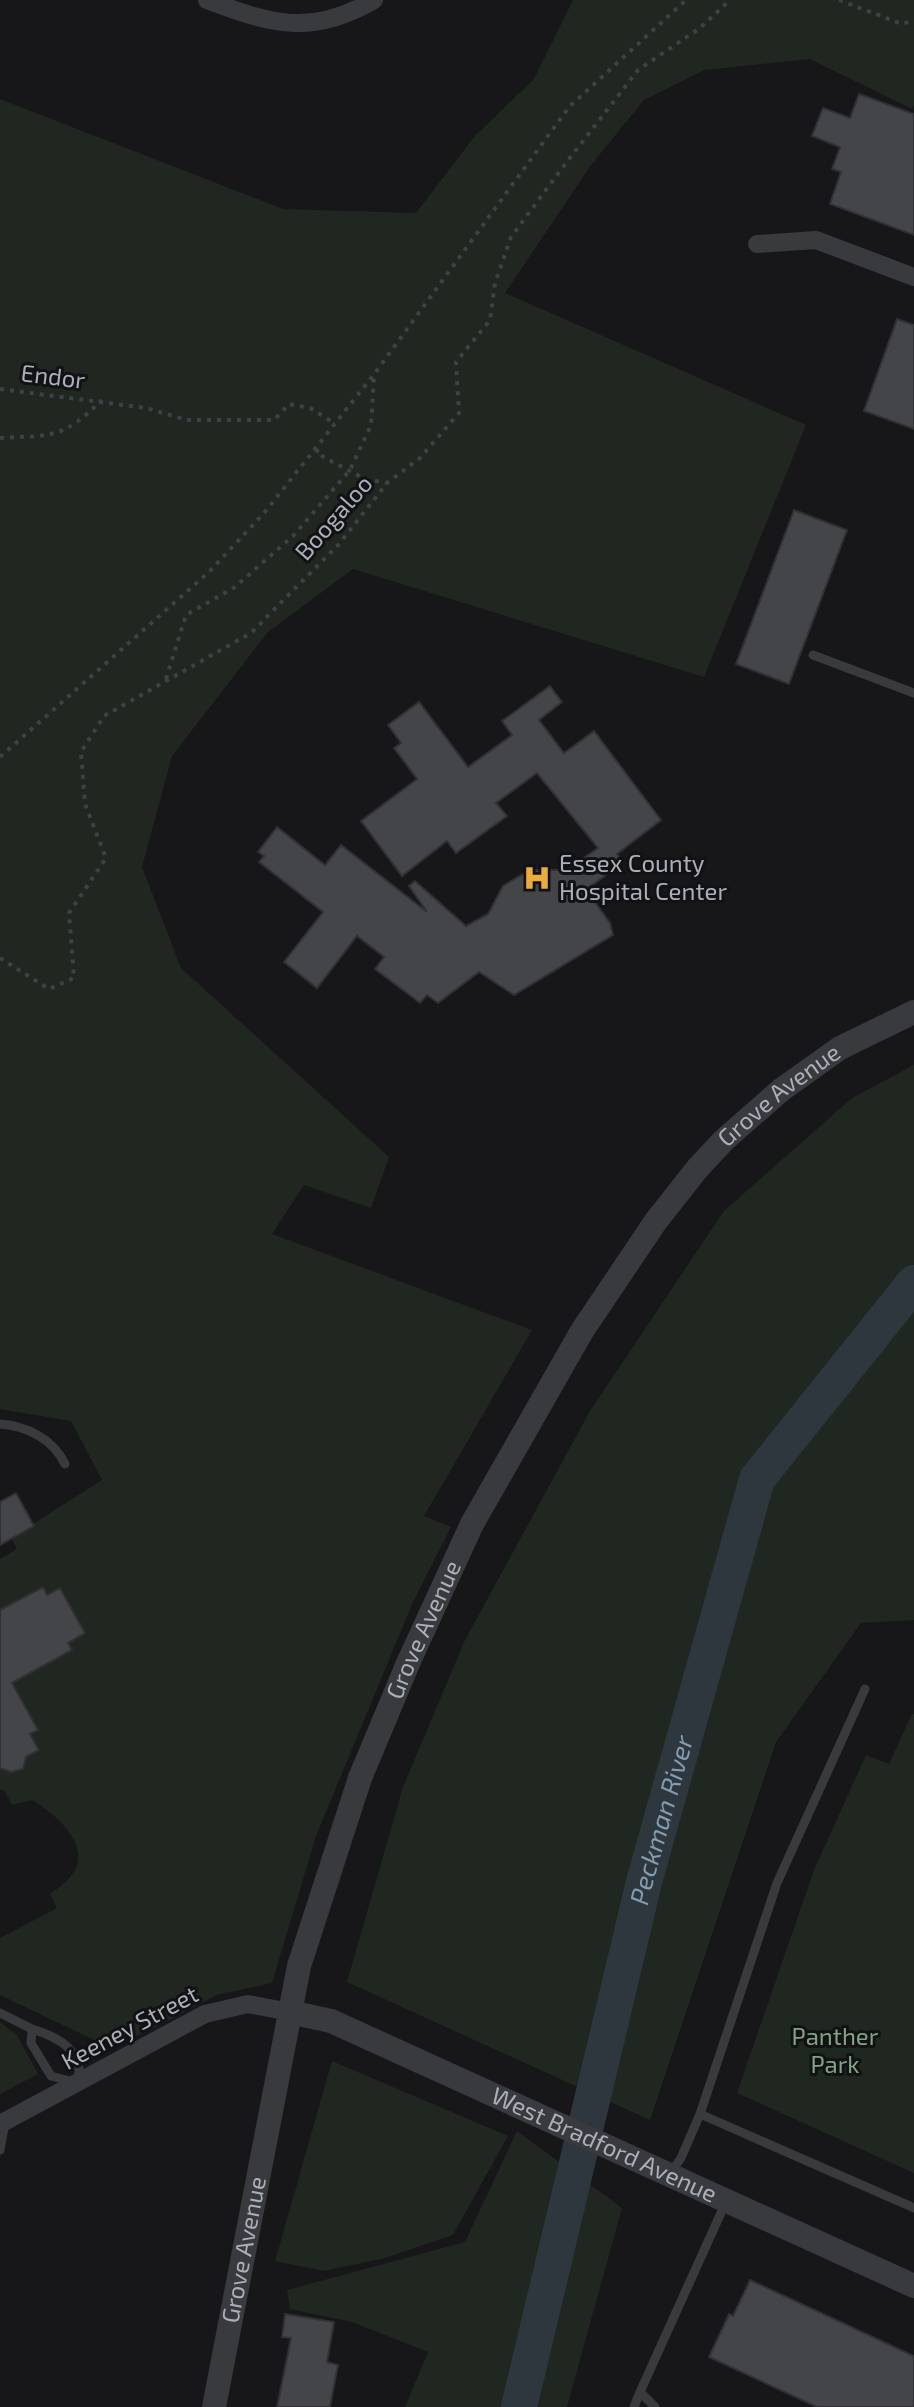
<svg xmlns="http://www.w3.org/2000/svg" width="914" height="2407" viewBox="0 0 914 2407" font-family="'Exo 2',sans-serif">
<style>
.green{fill:#1f2720}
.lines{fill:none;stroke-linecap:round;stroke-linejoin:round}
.river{stroke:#2e373d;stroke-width:36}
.building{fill:#444549;stroke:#313135;stroke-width:2}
.path{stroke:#3e4145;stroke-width:4;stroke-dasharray:4 6;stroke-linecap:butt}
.service{stroke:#383a3e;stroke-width:9}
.minor{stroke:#383a3e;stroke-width:18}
.tertiary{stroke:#383a3e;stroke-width:24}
.labels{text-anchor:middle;stroke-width:6;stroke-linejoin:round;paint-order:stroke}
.street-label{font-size:24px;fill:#aaafb9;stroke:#121214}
.poi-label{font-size:24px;fill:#aaafb9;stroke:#121214;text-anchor:start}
.park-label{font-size:24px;fill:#82a383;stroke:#121214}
.water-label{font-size:26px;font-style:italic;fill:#829db2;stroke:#121214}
</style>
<rect width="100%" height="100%" fill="#171719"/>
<path class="green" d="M573 0H914V105L912 109 810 59 704 70 644 100 591 165 505 293 806 425 704 677 353 569 268 632 172 756 142 867 181 968 389 1157 371 1208 304 1185 272 1234 532 1330 424 1516 451 1527 413 1602 316 1836 272 1983 217 1995 144 2033 107 2046 0 1995V1938L57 1908 50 1894C56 1889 65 1884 70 1877 96 1848 55 1813 32 1800L12 1805 4 1790H0V1768L11 1772 22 1769 30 1734 38 1729 12 1683 72 1651 68 1643 85 1633 60 1588 47 1595 42 1587 0 1610V1559L17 1549 11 1538 102 1480 71 1421 0 1409V99L283 209 416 213 474 137 534 79Z
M914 1065V1620L861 1623 776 1742 650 2120 347 1982 403 1787 465 1640 590 1411 724 1211 852 1098Z
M912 1714H914V2173L737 2093 814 1870 866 1755 889 1764Z
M0 2022 17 2035 38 2074 0 2094Z
M332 2061 508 2136 453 2235 385 2258 324 2271 275 2261Z
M517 2131 622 2208 567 2407H405L428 2352 352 2322 290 2309 287 2290 465 2242Z"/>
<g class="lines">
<path class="river" id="s1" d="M519 2407 644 1882 757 1479 914 1283"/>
</g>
<path class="building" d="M859 94 914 114V235L830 204 841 172 832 169 840 147 812 136 823 108 850 118Z
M897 319 914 325V429L864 411Z
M794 510 847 530 789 684 736 664Z
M550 686 562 702 539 720 564 753 594 731 661 820 617 854 623 862 586 890 610 923 613 935 514 995 479 972 438 1003 427 995 420 1003 375 969 384 957 357 936 317 988 284 962 323 912 259 862 264 856 258 852 277 827 325 865 341 845 427 912 409 886 415 881 466 926 488 914 503 886 511 881 530 870H566L598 848 537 773 496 803 507 816 456 853 447 841 402 876 361 821 417 779 394 748 401 743 388 725 419 702 468 767 512 735 502 721Z
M16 1493 34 1526 0 1545V1502Z
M43 1587 47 1595 60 1588 85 1633 68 1643 72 1650 12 1683 38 1730 30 1734 39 1750 26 1757 23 1769 11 1772 0 1768V1610Z
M750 2280 914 2356V2407H817L709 2357 729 2314 733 2316Z
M285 2314 334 2322 327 2362 338 2365 330 2407H277L291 2338 282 2337Z"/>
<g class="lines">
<path class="path" d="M839 0 902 24 914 20
M0 389 146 408 187 420H274L289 404 310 408 334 423
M0 438C54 435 62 439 102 400
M318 449 316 453 365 479 387 483
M166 679 186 615 235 587 294 535 350 470 371 425 374 376
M0 757 209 572 265 512 375 373 569 107 686 0
M0 958 49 989 74 978 69 913 106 858 85 804 81 752 104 716 251 633 339 544 387 483 420 458 459 413 456 362 490 320 495 283 511 237 566 163 638 70 700 28 730 0"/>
<path class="service" d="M813 655 914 693
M0 1424C27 1426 53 1439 65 1464
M0 2013 32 2029
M32 2029C58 2037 87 2052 77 2083L51 2076 31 2043Z
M700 2114 777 1883 865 1689
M0 2150 5 2122
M669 2175 681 2158 700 2114 914 2208
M634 2407 640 2392
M655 2407 640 2392 725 2204"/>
<path class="minor" d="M207 0C271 24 311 37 374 0
M757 244 816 240 914 277
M0 2124 205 2014 248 2004 290 2012"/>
<g class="tertiary">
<path id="s2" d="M290 2012 331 2021 914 2286"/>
<path id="s3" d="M214 2407 299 1966 360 1778 409 1661 472 1524 582 1331 656 1221 697 1169 724 1140 781 1090 840 1048 914 1012"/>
</g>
</g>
<defs>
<g id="hospital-bare" transform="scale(2.16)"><path d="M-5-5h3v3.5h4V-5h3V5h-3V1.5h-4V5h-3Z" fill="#ecab3d" stroke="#121214" stroke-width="2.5" paint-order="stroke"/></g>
</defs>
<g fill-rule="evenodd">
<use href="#hospital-bare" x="537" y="878"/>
</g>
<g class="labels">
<g class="street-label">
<text transform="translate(53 377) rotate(7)" y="8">Endor</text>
<text transform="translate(334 518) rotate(-49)" y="8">Boogaloo</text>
<text dy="8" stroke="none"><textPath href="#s3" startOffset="1456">Grove Avenue</textPath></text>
<text dy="8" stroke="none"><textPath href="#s3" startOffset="808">Grove Avenue</textPath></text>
<text transform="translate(130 2028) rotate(-28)" y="8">Keeney Street</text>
<text dy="8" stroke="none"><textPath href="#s2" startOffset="342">West Bradford Avenue</textPath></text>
<text dy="8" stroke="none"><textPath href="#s3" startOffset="160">Grove Avenue</textPath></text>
</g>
<g class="poi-label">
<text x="559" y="872">Essex County<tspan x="559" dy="28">Hospital Center</tspan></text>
</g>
<g class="park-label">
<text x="835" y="2045">Panther<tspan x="835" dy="28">Park</tspan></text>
</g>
<g class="water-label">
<text dy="9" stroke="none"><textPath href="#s1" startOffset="604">Peckman River</textPath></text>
</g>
</g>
</svg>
